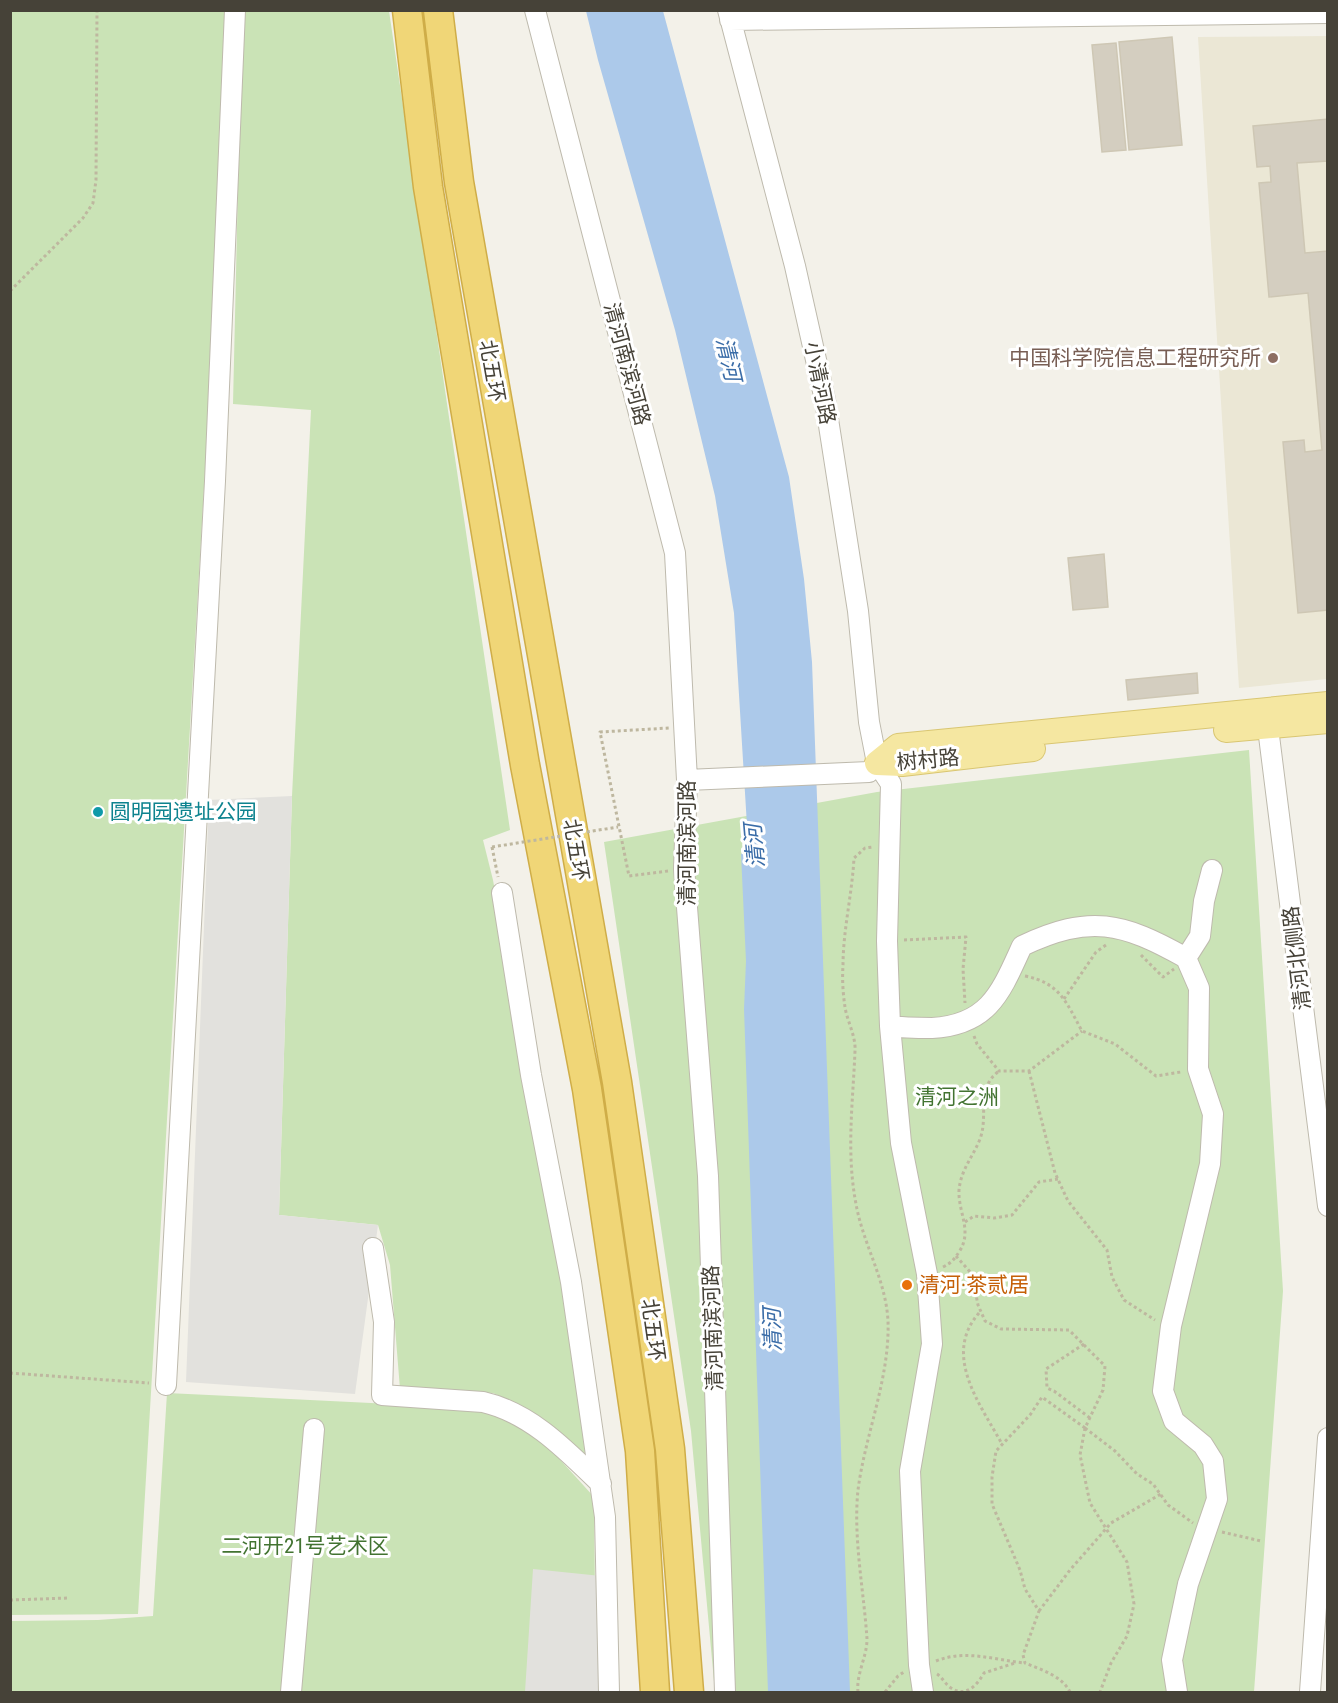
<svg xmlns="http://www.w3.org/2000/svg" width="1338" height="1703" viewBox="0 0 1338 1703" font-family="'Roboto Condensed','Noto Sans SC',sans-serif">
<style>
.education{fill:#ebe7d5}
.green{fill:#cae3b6}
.parking{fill:#e2e1dd}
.water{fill:#acc9ea}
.building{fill:#d4cec0;stroke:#cec7b4;stroke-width:1.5}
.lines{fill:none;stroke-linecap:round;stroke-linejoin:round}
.minor-casing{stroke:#bebaad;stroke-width:22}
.major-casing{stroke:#d9c672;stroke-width:26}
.highway-casing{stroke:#cfad48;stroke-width:31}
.path{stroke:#beb79f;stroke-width:3;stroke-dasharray:3 3;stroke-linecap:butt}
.minor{stroke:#fff;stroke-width:20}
.major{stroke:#f5e7a1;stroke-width:24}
.highway{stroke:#f0d677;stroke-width:28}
.path-bridge{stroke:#beb79f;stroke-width:3;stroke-dasharray:3 3;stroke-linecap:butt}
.education-dot{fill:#8d6e63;stroke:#fff;stroke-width:2}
.culture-dot{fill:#0f9aa8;stroke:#fff;stroke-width:2}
.food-dot{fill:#e8710a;stroke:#fff;stroke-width:2}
.labels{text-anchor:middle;stroke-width:6;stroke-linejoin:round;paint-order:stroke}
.education-label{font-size:21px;fill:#785e54;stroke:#fff;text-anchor:end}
.street-label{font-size:21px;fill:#464238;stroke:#fff}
.culture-label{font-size:21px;fill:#0d838f;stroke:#fff;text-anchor:start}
.park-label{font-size:21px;fill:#427331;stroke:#fff}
.food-label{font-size:21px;fill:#c56008;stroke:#fff;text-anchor:start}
.water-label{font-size:22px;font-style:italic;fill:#3b6da8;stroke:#fff}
</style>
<rect width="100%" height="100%" fill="#f3f1e9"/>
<path class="education" d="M1327 36V679L1239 688 1198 37Z"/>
<path class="green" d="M10 11H232L138 1614 11 1615Z
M242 11H389L510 830 483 840 493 880 565 1287 589 1462 522 1406 493 1393 400 1389 390 1265 378 1225 279 1215 292 796 311 410 233 404Z
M1249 750 1283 1291 1254 1692H715L691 1431 604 842 877 792Z
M167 1393 493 1409 535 1432 594 1497 596 1692H11L10 1621 98 1620 153 1616Z"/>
<path class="parking" d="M292 796 279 1215 378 1225 355 1394 186 1382 209 800Z
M533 1569 601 1576 606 1692H525Z"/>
<path class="water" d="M586 11H663L789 477 804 579 812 662 850 1692H768L744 1009 746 961 741 854 746 851 748 842 734 613 715 496 675 330 598 60Z"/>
<path class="building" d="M1172 37 1182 145 1129 150 1119 42Z
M1116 43 1126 150 1102 152 1092 45Z
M1328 119V161L1297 163 1305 253 1328 251V610L1298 613 1283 442 1304 440 1305 452 1322 450 1308 293 1269 297 1259 183 1271 182 1270 166 1257 167 1253 126Z
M1104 554 1108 607 1073 610 1068 558Z
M1197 673 1198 693 1128 700 1126 680Z"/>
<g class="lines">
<g class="minor-casing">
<path id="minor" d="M535 10 675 553 687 780 684 869 708 1176 725 1692
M728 10 795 266 825 400 858 611 869 722 877 763 891 784 887 941 890 1026 901 1143 927 1274 932 1344 910 1471 919 1665 923 1692
M730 20 1328 13
M1266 712 1328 1206
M687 780 869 772 877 763
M502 893 531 1075 571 1282 605 1517 609 1692
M890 1026C904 1028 918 1028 932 1028 989 1025 1001 992 1022 946 1090 914 1122 922 1186 958L1200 936 1204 901 1212 870
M373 1248 384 1322 382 1395 483 1402C531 1413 567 1451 601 1484
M166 1385 215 481 235 10
M291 1692 314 1429
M1177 1692 1172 1660 1188 1584 1217 1499 1213 1461 1203 1445 1174 1421 1163 1391 1171 1326 1210 1164 1213 1114 1198 1069 1199 988 1186 958
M1310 1692 1328 1438"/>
</g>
<g class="major-casing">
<path id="major" d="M1226 730 1328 721
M877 763 898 746 1328 704
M877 763 902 764 1033 749"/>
</g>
<g class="highway-casing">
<path id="highway" d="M407 10 428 187 525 765 587 1089 640 1451 655 1692
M438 10 459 182 617 1082 670 1449 689 1692"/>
</g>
<path class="path" d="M10 291 83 218 93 203 96 180 97 10
M492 847 498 877
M668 871 629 876 600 732 669 728
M904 940 966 937 963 969 965 1003
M1141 955 1163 977 1174 969
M1025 976C1060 983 1066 1002 1082 1031L1115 1044 1156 1076 1181 1072
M1064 999 1096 952 1106 945
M974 1036 977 1044 999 1071H1029L1082 1031
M1029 1071 1055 1173 1068 1201 1107 1250 1112 1277 1124 1300 1155 1320
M965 1222 974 1216 994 1218 1012 1215 1039 1182 1058 1179
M956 1256 972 1274 978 1305 985 1321 1001 1329 1069 1330 1105 1366 1103 1390 1085 1428 1042 1397 1030 1415 996 1451 992 1477V1504L1020 1570 1025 1589 1039 1611 1023 1655 1025 1663C1042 1670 1062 1676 1070 1692
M943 1267C951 1263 954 1260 959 1252 973 1231 958 1213 959 1190 961 1169 973 1157 980 1139 989 1115 975 1089 999 1071
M979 1313C942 1355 980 1404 1002 1444
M1084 1344 1046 1369 1047 1388 1054 1391 1090 1418
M10 1373 149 1383
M1085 1428 1080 1455 1090 1503 1127 1562 1134 1604 1127 1636 1111 1663 1100 1692
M1085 1428 1115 1451 1137 1474 1153 1484 1168 1505 1193 1523
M1222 1532 1261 1541
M10 1600 69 1598
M1039 1611 1070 1570 1111 1523 1161 1494
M936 1661C966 1649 994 1660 1025 1663
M937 1674C942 1677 946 1685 951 1688 966 1698 977 1685 984 1673L1015 1663
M858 1692C856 1674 867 1657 867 1639 864 1592 853 1538 858 1490 865 1435 890 1378 888 1321 886 1280 863 1244 856 1204 846 1152 853 1102 855 1051 856 1036 847 1021 845 1007 843 994 842 979 843 966 843 930 852 895 854 858L865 848 873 847
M885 1692 898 1676 904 1672"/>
<use href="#minor" class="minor"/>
<use href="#major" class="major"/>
<use href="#highway" class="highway"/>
<path class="path-bridge" d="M492 847 618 827"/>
</g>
<circle class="education-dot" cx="1273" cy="358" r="6"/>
<circle class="culture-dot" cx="98" cy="812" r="6"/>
<circle class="food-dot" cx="907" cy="1285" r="6"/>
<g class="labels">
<g class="education-label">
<text x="1261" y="365">中国科学院信息工程研究所</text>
</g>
<g class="street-label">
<text transform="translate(627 364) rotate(75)" y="7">清河南滨河路</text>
<text transform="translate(492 371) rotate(80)" y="7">北五环</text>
<text transform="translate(820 383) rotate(79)" y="7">小清河路</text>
<text transform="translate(928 760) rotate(-5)" y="7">树村路</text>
<text transform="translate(687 843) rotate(-90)" y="7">清河南滨河路</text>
<text transform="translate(576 850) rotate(80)" y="7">北五环</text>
<text transform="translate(1297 958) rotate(-97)" y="7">清河北侧路</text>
<text transform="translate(713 1328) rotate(-92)" y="7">清河南滨河路</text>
<text transform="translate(653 1330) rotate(82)" y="7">北五环</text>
</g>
<g class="culture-label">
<text x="110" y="819">圆明园遗址公园</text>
</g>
<g class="park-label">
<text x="957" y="1104">清河之洲</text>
<text x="305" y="1553">二河开21号艺术区</text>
</g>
<g class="food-label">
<text x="919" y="1292">清河·茶贰居</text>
</g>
<g class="water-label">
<text transform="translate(729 359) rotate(77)" y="8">清河</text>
<text transform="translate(754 846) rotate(-95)" y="8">清河</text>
<text transform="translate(772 1330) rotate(-92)" y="8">清河</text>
</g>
</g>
<rect width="1338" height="1703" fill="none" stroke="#464238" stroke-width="24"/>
</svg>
